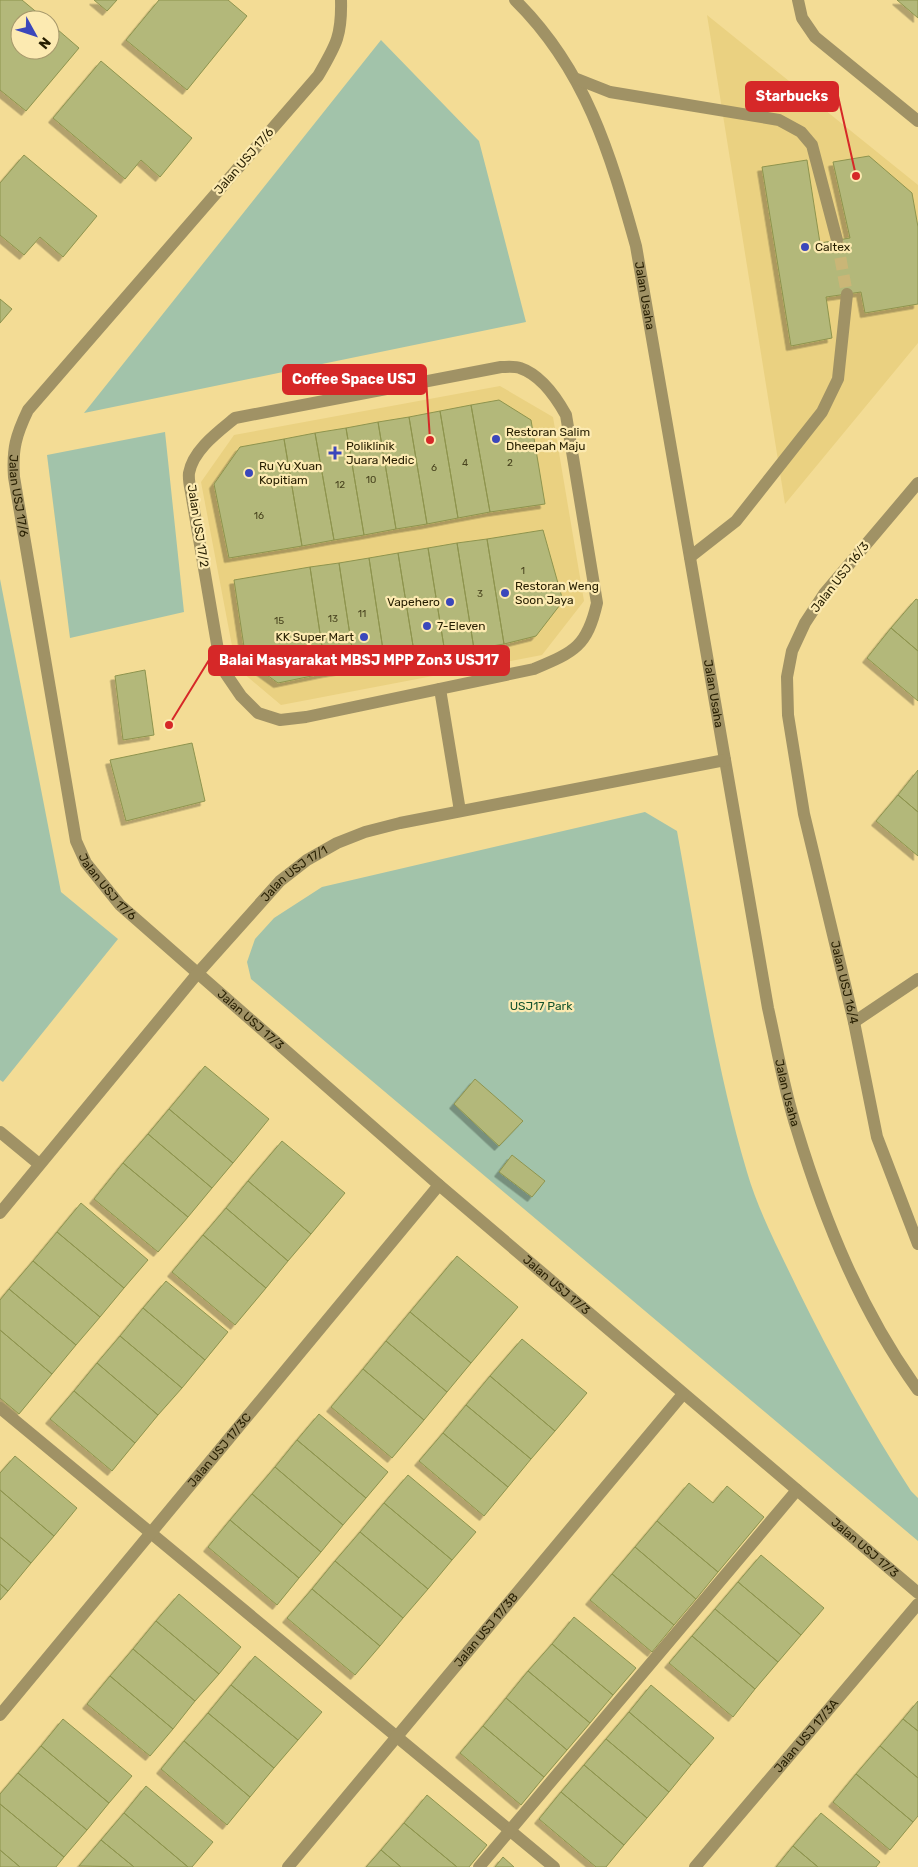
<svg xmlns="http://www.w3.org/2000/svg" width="918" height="1867" viewBox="0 0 918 1867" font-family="Rubik,sans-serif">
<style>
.built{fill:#ead181}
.green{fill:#a2c3aa}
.building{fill:#b3b87a;stroke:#8e944e;filter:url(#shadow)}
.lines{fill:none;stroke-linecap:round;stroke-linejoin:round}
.minor-tunnel{stroke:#cab677;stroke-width:12;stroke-dasharray:12 6;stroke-linecap:butt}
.minor{stroke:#a09265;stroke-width:12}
.poi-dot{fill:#3b47bb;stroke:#fceab1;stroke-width:2}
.labels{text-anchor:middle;stroke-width:4.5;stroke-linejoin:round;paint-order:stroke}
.number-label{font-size:10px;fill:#49441f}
.street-label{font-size:12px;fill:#261e01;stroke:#fceab1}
.poi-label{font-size:12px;fill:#261e01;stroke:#fceab1;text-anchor:start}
.park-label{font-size:12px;fill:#12532d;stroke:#fceab1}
.leader{fill:none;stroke:#d62828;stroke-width:2}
.callout-dot{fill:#d62828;stroke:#fceab1;stroke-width:2}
.callout{fill:#d62828;stroke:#d62828;stroke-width:2}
.callout-label{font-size:14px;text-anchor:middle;font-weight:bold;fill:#fff}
</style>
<defs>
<filter id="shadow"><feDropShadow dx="-4.5" dy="4.5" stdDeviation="0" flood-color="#0004"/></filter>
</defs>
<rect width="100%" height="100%" fill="#f3dc95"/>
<path class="built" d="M707 15 918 185V343L785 504Z
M500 386 553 417 584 601 542 655 281 705 236 667 201 482 234 435Z"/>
<path class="green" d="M381 40 479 141 526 322 84 413Z
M165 432 184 612 70 638 47 455Z
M0 579 61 892 118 939 3 1082 0 1080Z
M645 812 677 831C698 945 714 1061 747 1172 759 1213 780 1252 798 1290 832 1359 869 1426 911 1491L918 1498V1541L251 979 247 962 255 939 274 918 322 887Z"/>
<path class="building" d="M0 0H22L46 20H20V50H50V23L79 48 26 111 0 90Z
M94 0H117L107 11Z
M159 0H228L247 16 187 90 126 40Z
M897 0H918V18Z
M101 61 192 138 160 177 141 160 125 179 53 118Z
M24 155 97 216 63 257 40 237 24 255 0 235V183Z
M869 156 912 193 918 227V304L865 313 861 292 826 297 832 338 791 346 762 167 807 160 820 243 850 238 833 162Z
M0 299 12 309 0 323Z
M499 400 531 420 545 504 490 512 471 405Z
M471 405 490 512 458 518 440 411Z
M440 411 458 518 427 524 409 417Z
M409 417 427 524 396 529 378 422Z
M378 422 396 529 364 535 346 428Z
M346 428 364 535 334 540 315 433Z
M315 433 334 540 302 546 284 439Z
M284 439 302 546 229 558 214 484 240 447Z
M543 530 563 601 536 636 504 644 487 539Z
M487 539 504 644 474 649 457 543Z
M457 543 474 649 445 653 428 548Z
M428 548 445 653 415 658 398 553Z
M398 553 415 658 385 663 369 558Z
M369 558 385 663 355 668 339 563Z
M339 563 355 668 326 673 310 567Z
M310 567 326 673 278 683 246 660 234 580Z
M916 599 918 600V651L891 628Z
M891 628 918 651V701L867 658Z
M145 670 154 735 123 740 115 676Z
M192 743 205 801 126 821 110 760Z
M918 770V812L898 795Z
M898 795 918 812V856L876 821Z
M205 1066 269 1119 233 1163 169 1109Z
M475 1079 523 1121 499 1146 454 1104Z
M169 1109 233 1163 212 1188 148 1134Z
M148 1134 212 1188 188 1217 123 1163Z
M282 1141 345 1193 311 1234 248 1181Z
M512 1155 545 1181 532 1197 499 1172Z
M123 1163 188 1217 158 1252 94 1199Z
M248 1181 311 1234 288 1261 226 1208Z
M81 1203 148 1260 124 1288 57 1232Z
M226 1208 288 1261 266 1288 203 1235Z
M57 1232 124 1288 100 1317 33 1261Z
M203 1235 266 1288 235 1325 172 1272Z
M457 1256 518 1307 471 1363 410 1312Z
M33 1261 100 1317 76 1345 9 1289Z
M166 1281 228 1332 205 1360 143 1308Z
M9 1289 76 1345 52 1374 0 1330V1300Z
M143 1308 205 1360 182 1388 120 1336Z
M410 1312 471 1363 447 1392 386 1341Z
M0 1330 52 1374 19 1414 0 1398Z
M120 1336 182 1388 158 1415 97 1363Z
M522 1339 587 1393 555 1431 490 1376Z
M386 1341 447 1392 424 1420 363 1369Z
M97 1363 158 1415 135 1443 74 1391Z
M363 1369 424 1420 392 1458 331 1407Z
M490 1376 555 1431 531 1459 466 1405Z
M74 1391 135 1443 112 1471 50 1419Z
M466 1405 531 1459 508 1487 443 1433Z
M319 1414 388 1472 366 1498 297 1440Z
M443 1433 508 1487 484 1516 419 1461Z
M297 1440 366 1498 343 1525 275 1467Z
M15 1456 77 1508 54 1536 0 1490V1473Z
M275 1467 343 1525 321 1552 252 1494Z
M408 1475 476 1532 452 1560 384 1503Z
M689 1483 713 1503 727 1486 764 1517 718 1572 657 1521Z
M0 1490 54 1536 31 1563 0 1537Z
M252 1494 321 1552 299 1578 230 1520Z
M384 1503 452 1560 428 1589 360 1532Z
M230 1520 299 1578 277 1605 208 1547Z
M657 1521 718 1572 696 1599 635 1547Z
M360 1532 428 1589 403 1618 335 1561Z
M0 1537 31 1563 8 1591 0 1584Z
M635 1547 696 1599 674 1625 612 1574Z
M761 1555 824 1608 801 1635 738 1582Z
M335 1561 403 1618 380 1646 312 1589Z
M612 1574 674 1625 652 1652 590 1600Z
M738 1582 801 1635 778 1662 715 1609Z
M0 1584 8 1591 0 1600Z
M312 1589 380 1646 355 1675 287 1618Z
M179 1594 241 1647 219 1674 156 1621Z
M715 1609 778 1662 755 1689 692 1636Z
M574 1617 636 1668 613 1695 552 1644Z
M156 1621 219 1674 195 1701 133 1649Z
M692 1636 755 1689 733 1717 669 1663Z
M552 1644 613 1695 590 1723 528 1671Z
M133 1649 195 1701 173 1729 110 1676Z
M255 1656 322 1712 298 1740 231 1685Z
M528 1671 590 1723 567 1750 506 1698Z
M110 1676 173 1729 150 1756 87 1704Z
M231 1685 298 1740 274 1768 208 1713Z
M651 1685 714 1738 691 1765 629 1712Z
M506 1698 567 1750 544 1777 483 1726Z
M918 1701V1731L903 1719Z
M629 1712 691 1765 669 1792 606 1739Z
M208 1713 274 1768 250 1797 184 1741Z
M63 1719 132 1776 109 1803 41 1746Z
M903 1719 918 1731V1778L880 1746Z
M483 1726 544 1777 521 1805 460 1753Z
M606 1739 669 1792 647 1818 584 1765Z
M184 1741 250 1797 227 1825 161 1769Z
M41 1746 109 1803 87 1830 18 1773Z
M880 1746 918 1778V1816L913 1822 856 1774Z
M584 1765 647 1818 624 1845 561 1792Z
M18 1773 87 1830 64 1857 0 1804V1794Z
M856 1774 913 1822 890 1850 833 1802Z
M146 1786 213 1842 192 1867H188L124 1813Z
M561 1792 624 1845 606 1867H596L539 1819Z
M427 1795 487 1845 469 1867H457L404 1823Z
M0 1804 64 1857 56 1867H20L0 1850Z
M124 1813 188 1867H134L101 1840Z
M821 1813 880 1862 876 1867H818L793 1846Z
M404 1823 457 1867H401L381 1850Z
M101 1840 134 1867 79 1866Z
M793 1846 818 1867H776Z
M0 1850 20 1867H0Z
M381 1850 401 1867H366Z
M503 1857 514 1867H495Z"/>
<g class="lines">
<path class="minor-tunnel" d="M837 240 847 294"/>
<g class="minor">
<path id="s1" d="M341 0C342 36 336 45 318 76L28 410C16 435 12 449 14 477L76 841 86 863 120 905 439 1185 918 1593"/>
<path id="s2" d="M515 0C586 70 610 153 636 246L768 1008C777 1048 784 1090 797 1130 825 1222 861 1311 918 1390"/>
<path d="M798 0 802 18 815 37 918 121"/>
<path d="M577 79 610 92 779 120 801 132 812 145 837 240"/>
<path d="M501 367C506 367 515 366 520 368 541 375 556 397 566 415L597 603C587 647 574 652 534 669L306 717 280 720 258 713 241 696 226 674 218 650 192 498C191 490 188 481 189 473 193 450 218 432 235 418Z"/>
<path id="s3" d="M918 483 824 594 805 623 792 651 787 677 788 715 804 814 854 1022 877 1137 918 1244"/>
<path d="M690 557 736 521 822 412 838 379 847 294"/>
<path d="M440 689 460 811"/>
<path d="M854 1022 918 979"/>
<path d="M0 1132 39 1164"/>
<path id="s4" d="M0 1213 197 974 280 881 307 860 337 843 365 832 400 823 725 760"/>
<path d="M0 1408 554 1867"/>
<path id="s5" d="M0 1715 439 1185"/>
<path id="s6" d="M288 1867 683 1394"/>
<path d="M479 1867 797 1490"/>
<path id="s7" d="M695 1867 918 1604"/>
</g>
</g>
<g class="poi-dot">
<circle cx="805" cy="247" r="5"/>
<circle cx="496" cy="439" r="5"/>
<path d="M332.5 445.5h5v5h5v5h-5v5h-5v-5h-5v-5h5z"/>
<circle cx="249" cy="473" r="5"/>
<circle cx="505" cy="593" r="5"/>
<circle cx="450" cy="602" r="5"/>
<circle cx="427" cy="626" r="5"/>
<circle cx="364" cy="637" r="5"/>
</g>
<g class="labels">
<g class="number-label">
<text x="465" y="466">4</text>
<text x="510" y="466">2</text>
<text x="434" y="471">6</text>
<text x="371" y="483">10</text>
<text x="340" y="488">12</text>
<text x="259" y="519">16</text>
<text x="523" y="574">1</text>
<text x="480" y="597">3</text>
<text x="362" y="617">11</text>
<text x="333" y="622">13</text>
<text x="279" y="624">15</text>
</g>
<g class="street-label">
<text transform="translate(244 161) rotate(-49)" y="4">Jalan USJ 17/6</text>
<text dy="4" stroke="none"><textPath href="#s2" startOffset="328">Jalan Usaha</textPath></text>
<text dy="4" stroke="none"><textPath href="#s1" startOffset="612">Jalan USJ 17/6</textPath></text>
<text transform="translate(198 526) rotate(81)" y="4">Jalan USJ 17/2</text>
<text transform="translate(840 577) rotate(-52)" y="4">Jalan USJ 16/3</text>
<text dy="4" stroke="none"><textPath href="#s2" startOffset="732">Jalan Usaha</textPath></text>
<text dy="4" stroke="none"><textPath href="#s4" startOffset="450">Jalan USJ 17/1</textPath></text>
<text dy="4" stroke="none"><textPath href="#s1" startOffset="1018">Jalan USJ 17/6</textPath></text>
<text dy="4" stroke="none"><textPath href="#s3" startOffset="549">Jalan USJ 16/4</textPath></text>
<text dy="4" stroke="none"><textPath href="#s1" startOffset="1214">Jalan USJ 17/3</textPath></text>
<text dy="4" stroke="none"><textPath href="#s2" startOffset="1138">Jalan Usaha</textPath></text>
<text dy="4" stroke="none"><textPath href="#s1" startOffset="1619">Jalan USJ 17/3</textPath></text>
<text dy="4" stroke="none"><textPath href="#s5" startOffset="344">Jalan USJ 17/3C</textPath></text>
<text dy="4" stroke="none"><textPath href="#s1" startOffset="2024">Jalan USJ 17/3</textPath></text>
<text dy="4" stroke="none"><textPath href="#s6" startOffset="309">Jalan USJ 17/3B</textPath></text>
<text dy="4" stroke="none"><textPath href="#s7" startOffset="172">Jalan USJ 17/3A</textPath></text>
</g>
<g class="poi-label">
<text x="815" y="251">Caltex</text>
<text x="506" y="436">Restoran Salim<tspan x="506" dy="14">Dheepah Maju</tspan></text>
<text x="346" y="450">Poliklinik<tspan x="346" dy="14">Juara Medic</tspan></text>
<text x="259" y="470">Ru Yu Xuan<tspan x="259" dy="14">Kopitiam</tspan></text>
<text x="515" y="590">Restoran Weng<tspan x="515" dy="14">Soon Jaya</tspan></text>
<text x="440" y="606" text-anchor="end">Vapehero</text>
<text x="437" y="630">7-Eleven</text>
<text x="354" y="641" text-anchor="end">KK Super Mart</text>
</g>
<g class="park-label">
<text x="541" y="1010">USJ17 Park</text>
</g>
</g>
<path class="leader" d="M856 176L838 96M430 440L426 379M169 725L209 660"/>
<g class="callout-dot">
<circle cx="856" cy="176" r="5"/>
<circle cx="430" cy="440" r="5"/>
<circle cx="169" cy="725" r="5"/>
</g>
<g class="callout">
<rect x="746" y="82" width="92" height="29" rx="5"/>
<rect x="283" y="365" width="143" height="29" rx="5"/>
<rect x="209" y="646" width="300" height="29" rx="5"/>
</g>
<g class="callout-label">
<text x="792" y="101">Starbucks</text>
<text x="354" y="384">Coffee Space USJ</text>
<text x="359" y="665">Balai Masyarakat MBSJ MPP Zon3 USJ17</text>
</g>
<g transform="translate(35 35) rotate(130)"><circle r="24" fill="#fceab1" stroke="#a6986b"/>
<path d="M0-4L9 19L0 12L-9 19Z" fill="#3b47bb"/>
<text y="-8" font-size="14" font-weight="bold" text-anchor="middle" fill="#261e01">N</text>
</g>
</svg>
